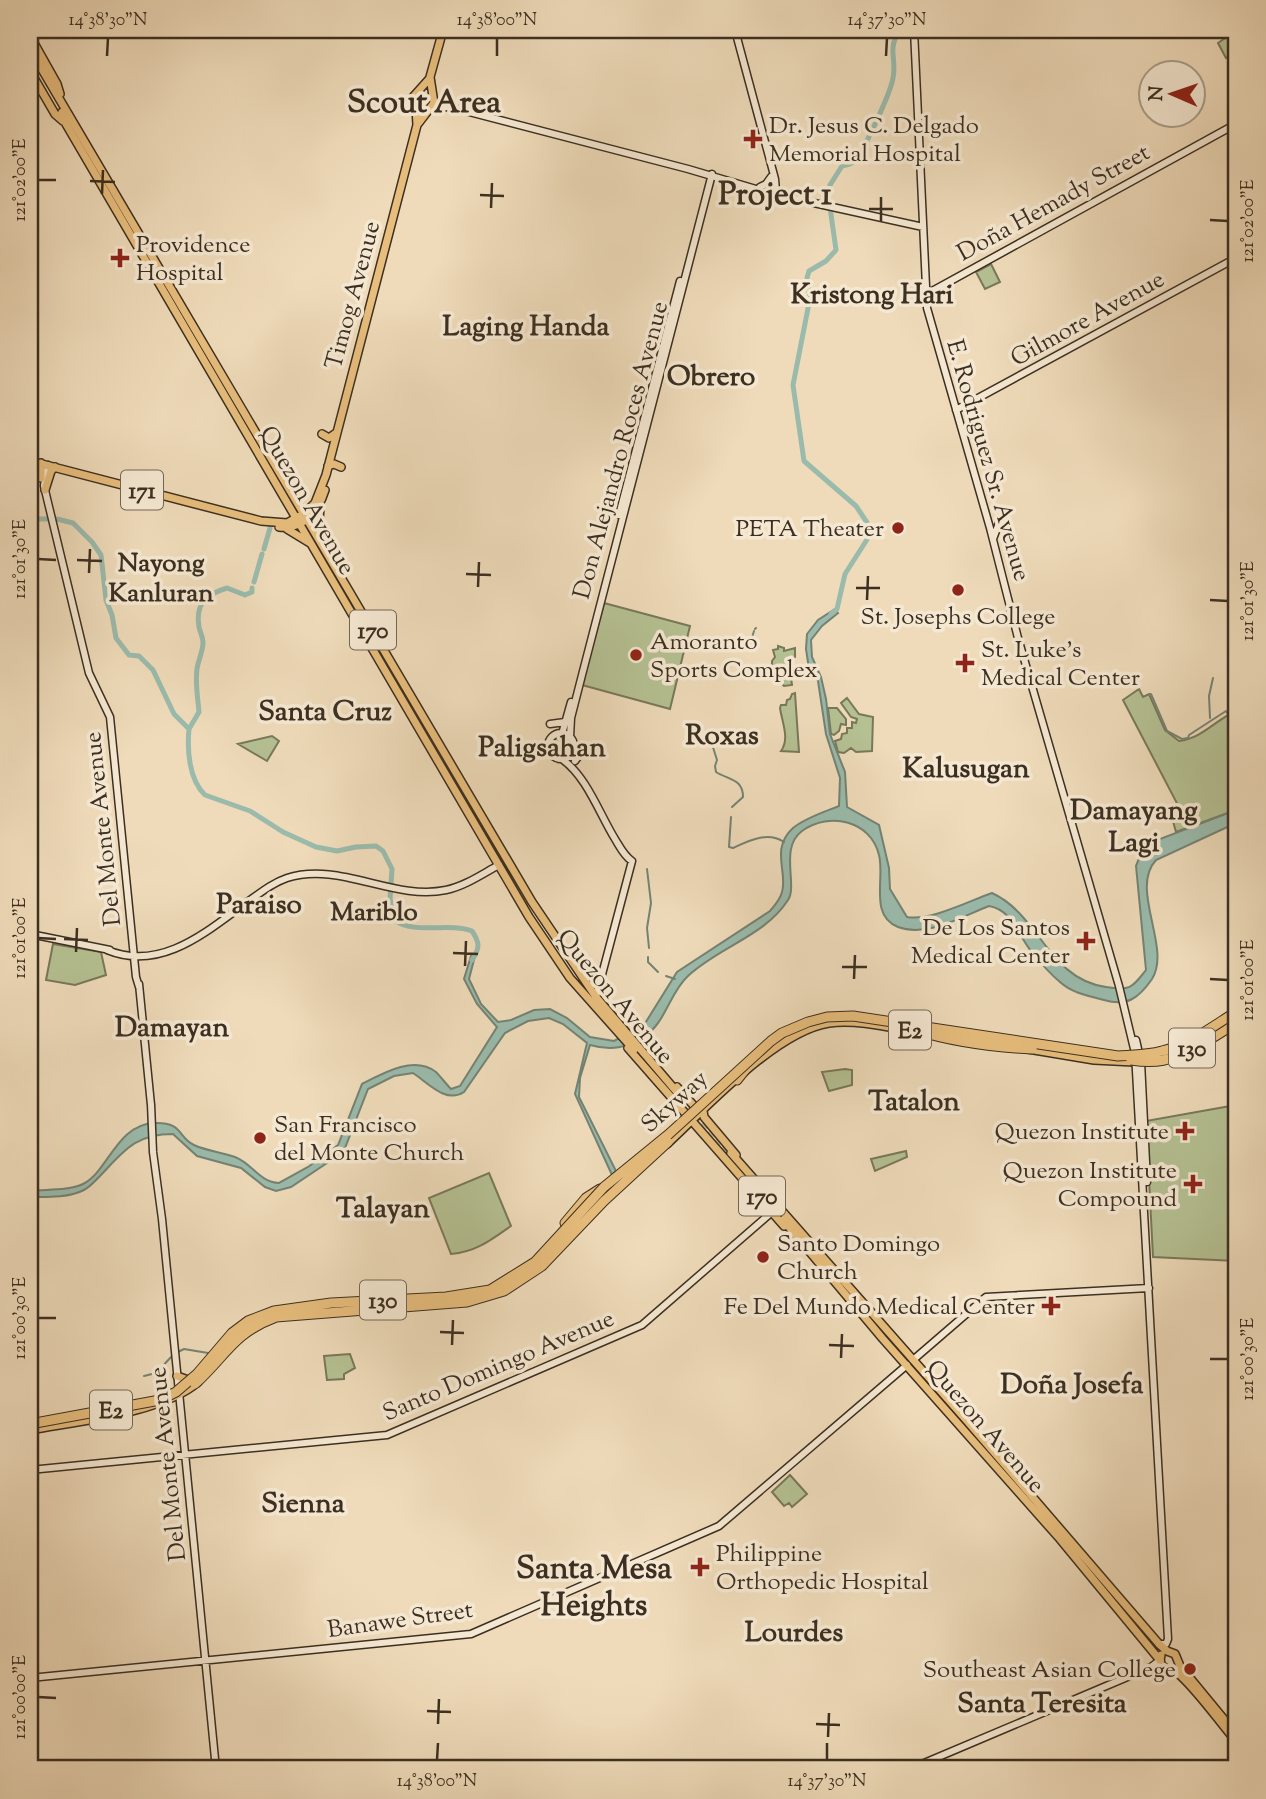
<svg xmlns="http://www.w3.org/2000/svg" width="1266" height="1799" viewBox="0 0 1266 1799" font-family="'Sorts Mill Goudy',serif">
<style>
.green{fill:#b5c193;stroke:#78785a;stroke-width:2}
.water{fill:#9abbac;stroke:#748374;stroke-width:2}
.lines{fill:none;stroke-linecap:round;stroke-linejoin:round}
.stream{stroke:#748374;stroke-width:2}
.river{stroke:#9abbac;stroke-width:5}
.primary-tunnel{stroke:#cbb99b;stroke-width:7;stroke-dasharray:7 3.5;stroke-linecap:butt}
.secondary-casing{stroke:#3c2f21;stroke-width:9}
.primary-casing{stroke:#3c2f21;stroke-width:10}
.motorway-casing{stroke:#3c2f21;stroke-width:11}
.secondary{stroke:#f5e8d2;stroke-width:6}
.primary{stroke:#e8be7d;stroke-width:7}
.motorway{stroke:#e8be7d;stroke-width:9}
.motorway-bridge-casing{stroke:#3c2f21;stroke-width:11;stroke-linecap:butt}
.motorway-bridge{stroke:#e8be7d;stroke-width:9}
.ticks{fill:none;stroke:#3c2f21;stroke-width:2.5}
.poi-dot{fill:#8f2418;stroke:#f5e8d2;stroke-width:2.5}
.labels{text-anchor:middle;stroke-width:7;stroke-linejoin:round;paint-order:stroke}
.shield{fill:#f5e8d2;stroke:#746656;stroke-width:2}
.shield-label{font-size:23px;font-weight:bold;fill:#3c2f21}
.poi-label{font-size:24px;fill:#3c2f21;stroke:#f5e8d2;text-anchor:start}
.street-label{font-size:24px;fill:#3c2f21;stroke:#f5e8d2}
.neighbourhood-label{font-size:26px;font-weight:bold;fill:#3c2f21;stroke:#f5e8d2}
.quarter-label{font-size:28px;font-weight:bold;fill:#3c2f21;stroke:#f5e8d2}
.district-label{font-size:32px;font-weight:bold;fill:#3c2f21;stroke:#f5e8d2}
.neatline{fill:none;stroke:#3c2f21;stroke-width:2.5}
.ticks-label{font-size:18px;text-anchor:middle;fill:#3c2f21}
</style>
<rect width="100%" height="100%" fill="#efdbba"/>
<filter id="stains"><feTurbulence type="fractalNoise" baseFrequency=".00286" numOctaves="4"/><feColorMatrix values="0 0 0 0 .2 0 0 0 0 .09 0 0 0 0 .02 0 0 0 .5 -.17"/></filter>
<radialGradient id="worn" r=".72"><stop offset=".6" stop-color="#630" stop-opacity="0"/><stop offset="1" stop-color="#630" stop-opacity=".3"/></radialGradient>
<path class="green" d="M1234 32 1236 52 1226 58 1218 43Z
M991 264 1000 282 985 289 976 272Z
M604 603 690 626 670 709 582 685Z
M778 646 784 648V651L795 648V657L790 658 793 659 791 665 786 666 794 674 791 678 792 685 784 686 772 673V661L775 657 773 650 778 649Z
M1139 689 1143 697 1149 694 1165 730 1179 741C1203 738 1215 720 1236 711V810L1176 832 1172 818 1178 816 1181 811 1123 700Z
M795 693 799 752 781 751C790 739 782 722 780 708L781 705H786L787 700 790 699 792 694Z
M847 698 859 714 873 717 872 751 856 752 851 748 844 753 838 752 835 741 841 739 842 734 847 733V728H852V722L856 723 857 719 851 717 841 703Z
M828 708H837L846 719V725L841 724 839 731 834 735 831 734Z
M272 736 279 741 267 761 238 744Z
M551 747a10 10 0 1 1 20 0a10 10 0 1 1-20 0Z
M53 944 101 952 106 975 75 985 46 980Z
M845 1069 852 1070V1085L829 1091 822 1072Z
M1236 1105V1261L1153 1257 1146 1121Z
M906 1151 907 1157 875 1171 871 1159Z
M489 1173 511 1226C491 1240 476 1252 451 1254L429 1198Z
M350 1354 355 1368 344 1374V1379L327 1380 324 1356Z
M790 1475 807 1494 792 1507 789 1503 784 1506 772 1492Z"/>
<path class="water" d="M835 609 838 613 822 626 811 640 812 657 821 677 826 699 830 734 845 772 847 807 879 825 889 868 890 889 907 917C931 921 969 901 992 893 1040 915 1048 979 1106 987 1130 991 1132 988 1146 970L1136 866 1142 851 1152 842 1236 810V823L1156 860C1129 889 1172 948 1152 979 1139 998 1127 1007 1104 1000 1088 996 1072 993 1060 982 1049 973 1039 961 1031 951 1017 933 1012 910 989 906 963 916 927 938 898 927 869 916 885 878 879 855 871 821 830 811 802 831 779 848 798 885 788 900 765 936 719 947 688 976 670 992 666 1022 645 1036 627 1048 611 1051 590 1045L580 1078 579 1097 616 1171 612 1175 575 1094 587 1043 563 1024 549 1018 528 1021 505 1033 464 1092C446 1104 428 1083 413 1073L394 1076 368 1089 345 1148 339 1155 291 1187 276 1191 265 1187 241 1168 197 1156 173 1134C135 1134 124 1151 100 1176 95 1181 90 1187 84 1190 68 1198 47 1197 30 1197V1191C46 1189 68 1191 83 1184 108 1172 116 1125 154 1123 184 1122 177 1137 194 1145 206 1151 222 1152 235 1157 253 1164 259 1182 279 1183L308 1167 338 1145 362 1084C383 1073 414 1055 436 1072 441 1077 446 1084 451 1089L460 1086 497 1027 477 1004 464 979 471 956H475L469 979 481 1004 498 1022 511 1020 534 1010 550 1009 567 1018 590 1037 614 1041 644 1025 677 972 770 911C775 905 780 900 782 892 788 872 770 849 793 828 805 818 824 812 839 806L840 778 826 734 818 681 809 669 806 649 807 634 818 620Z"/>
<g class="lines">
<path class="stream" d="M755 629 756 628
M750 644 754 631
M1151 694 1167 731 1182 739 1188 738 1189 735 1226 711 1230 717 1228 730 1236 759
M1210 718 1209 696 1213 678
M711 741 717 760 715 766 716 772C729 780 743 779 743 797L732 807
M731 817 729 847 733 848C748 841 767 831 784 842
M647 869 651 903 647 928 649 948
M648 957V962L658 972
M666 976 675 979
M178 1352 184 1349 208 1353
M144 1376 156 1373 173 1355"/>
<path class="river" d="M30 519H57L73 523 92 542 101 555 106 600 112 615 116 638 129 655 139 656 153 670 174 714 189 729
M264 549 270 528
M254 582 262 554
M831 614 837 609 845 574 868 538 870 527 856 506 804 461 793 385 810 298 807 278 809 271 826 261 836 250 828 193 830 185 842 166C846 165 849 165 852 163 862 157 891 91 893 78 897 58 887 52 899 30
M189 729C187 750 189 780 205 795L250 811 283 832 316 847 337 851 356 847 376 846 383 851 392 869 390 899 395 920C413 935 449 922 472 931 480 943 480 948 472 960
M189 729 199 712C198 699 195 684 197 669 198 661 203 651 203 643 203 637 200 632 199 627 195 603 207 594 227 588L245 595 252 592V588
M594 1204 614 1183"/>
<path class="primary-tunnel" d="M673 1093 728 1156"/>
<g class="secondary-casing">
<path id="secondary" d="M735 30 775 179 776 191 773 194
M914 30 927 308 990 528 1018 638 1119 986 1135 1053 1168 1639 1166 1644H1159
M431 108 450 107 688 169 773 194 923 227
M760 187 766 184 771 177
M925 295 1236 124
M956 410 1236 258
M44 485 48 465
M44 486 89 673 110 717 136 977 139 987
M619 515 680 281
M993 539 999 523
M550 724 565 722
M548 746a13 13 0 1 1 26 0a13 13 0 1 1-26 0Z
M562 734 571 702
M570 737 571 718 582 675 712 174
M562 759C587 777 599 813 615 839 620 847 624 856 632 861L596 997
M575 761 581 753
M30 934 110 950
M107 950C161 972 206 932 246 903 260 893 272 883 287 878 340 861 393 901 446 890 465 886 482 874 499 865
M139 984 151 1105
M1136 1040 1141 1062 1147 1182
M151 1104 153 1152 162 1219 216 1769
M913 1360 986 1297 1149 1288
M30 1470 387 1435 642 1325 772 1212
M30 1678 471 1634 719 1526 907 1365
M910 1769 1151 1667 1159 1661"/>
</g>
<g class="primary-casing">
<path id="primary" d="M30 36 57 84 60 94
M30 49 532 902 596 997 676 1091
M30 71 55 114 63 121
M418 110 414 105 413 97 430 78
M62 112 66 124 529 917 570 978 634 1050
M417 125 434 103 430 77 443 30
M322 434 329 438 336 433
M30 461 261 521 287 523 305 513 315 503 326 475 417 125 416 108
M41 463V478
M328 466 334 464 341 467
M45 490 51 471 55 467
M279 527C303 530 319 510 325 490
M287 529 310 543
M318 536 320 506
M628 1048 784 1226
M1028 1049 1094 1060 1134 1062
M677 1087 695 1107
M703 1111 704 1117 736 1155
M667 1144C706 1108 776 1031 829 1023 858 1019 891 1028 919 1033
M731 1153 967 1421 1159 1644 1167 1651 1175 1654 1180 1666 1236 1734
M783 1220 883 1339 1060 1539 1159 1659
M177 1376 188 1380
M30 1430C78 1421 162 1413 198 1382
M1161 1655C1157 1671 1172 1668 1181 1676 1201 1695 1218 1720 1236 1741"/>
</g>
<g class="motorway-casing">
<path id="motorway" d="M1193 1050 1236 1023
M737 1080 749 1065
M565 1223 586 1198 600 1189
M320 1310 361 1306"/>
</g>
<use href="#secondary" class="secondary"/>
<use href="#primary" class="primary"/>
<use href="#motorway" class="motorway"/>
<g class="motorway-bridge-casing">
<path id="motorway-bridge" d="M915 1030C953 1042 992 1047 1032 1049
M1131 1060C1158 1064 1169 1060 1193 1050
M195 1384C226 1356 233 1333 276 1317L467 1302 504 1291 542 1266 604 1201 668 1142
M30 1424 160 1400 176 1392 197 1374 232 1333 248 1321 274 1311 331 1303 446 1297 490 1290 535 1262 604 1187 669 1134 771 1041 782 1033 808 1022 827 1017 853 1016 1118 1056C1133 1055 1148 1055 1162 1051 1189 1045 1213 1026 1236 1012"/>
</g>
<use href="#motorway-bridge" class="motorway-bridge"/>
</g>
<path class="ticks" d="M107 56 108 38M497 56V38M886 56 887 38M38 180H56M90 181 115 182M102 194 103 170M480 195 504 196M491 208 492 183M869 209H893M1210 220 1228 221M881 221V197M38 559 56 560M77 560 102 561M89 573 90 549M466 574 491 575M478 587 479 562M856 588H880M867 600 868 576M1210 600 1228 601M38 938 56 939M64 939 88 940M76 952 77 928M453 953 478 954M465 966 466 941M842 967H867M854 979 855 955M1210 979 1228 980M38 1318H56M440 1332 464 1333M452 1345 453 1320M829 1345 854 1346M841 1358 842 1334M1210 1359H1228M38 1697 56 1698M427 1711 451 1712M438 1724 439 1699M816 1724 840 1725M828 1737 829 1713M437 1760 438 1743M827 1760V1743"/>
<g class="poi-dot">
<path d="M749.5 128.5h7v7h7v7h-7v7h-7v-7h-7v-7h7z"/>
<path d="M116.5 247.5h7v7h7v7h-7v7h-7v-7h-7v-7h7z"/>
<circle cx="898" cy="528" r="7"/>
<circle cx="958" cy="590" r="7"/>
<circle cx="636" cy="655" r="7"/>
<path d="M961.5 652.5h7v7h7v7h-7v7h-7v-7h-7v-7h7z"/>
<path d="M1082.5 930.5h7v7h7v7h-7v7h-7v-7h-7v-7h7z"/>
<path d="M1181.5 1120.5h7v7h7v7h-7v7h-7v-7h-7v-7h7z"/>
<circle cx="260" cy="1138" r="7"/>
<path d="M1189.5 1173.5h7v7h7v7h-7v7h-7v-7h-7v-7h7z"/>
<circle cx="763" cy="1257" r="7"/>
<path d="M1047.5 1295.5h7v7h7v7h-7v7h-7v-7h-7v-7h7z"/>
<path d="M696.5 1556.5h7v7h7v7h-7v7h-7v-7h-7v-7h7z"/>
<circle cx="1190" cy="1669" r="7"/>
</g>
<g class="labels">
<g class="shield">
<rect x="121" y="470.5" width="42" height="39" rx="5"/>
<rect x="350" y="610.5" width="46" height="39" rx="5"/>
<rect x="889" y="1010.5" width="42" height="39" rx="5"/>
<rect x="1169" y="1028.5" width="46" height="39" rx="5"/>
<rect x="739" y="1176.5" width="46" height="39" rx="5"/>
<rect x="360" y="1280.5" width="46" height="39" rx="5"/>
<rect x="90" y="1390.5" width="42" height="39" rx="5"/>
</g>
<g class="shield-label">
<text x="142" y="498">171</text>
<text x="373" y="638">170</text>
<text x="910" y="1038">E2</text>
<text x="1192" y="1056">130</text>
<text x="762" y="1204">170</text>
<text x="383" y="1308">130</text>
<text x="111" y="1418">E2</text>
</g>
<g class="poi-label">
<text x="769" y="133">Dr. Jesus C. Delgado<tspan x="769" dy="28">Memorial Hospital</tspan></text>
<text x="136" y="252">Providence<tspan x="136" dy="28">Hospital</tspan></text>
<text x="884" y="536" text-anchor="end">PETA Theater</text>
<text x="958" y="624" text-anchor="middle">St. Josephs College</text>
<text x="650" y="649">Amoranto<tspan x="650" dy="28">Sports Complex</tspan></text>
<text x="981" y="657">St. Luke's<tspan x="981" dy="28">Medical Center</tspan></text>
<text x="1070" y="935" text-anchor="end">De Los Santos<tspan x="1070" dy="28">Medical Center</tspan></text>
<text x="274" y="1132">San Francisco<tspan x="274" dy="28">del Monte Church</tspan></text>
<text x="1169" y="1139" text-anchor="end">Quezon Institute</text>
<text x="1177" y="1178" text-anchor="end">Quezon Institute<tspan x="1177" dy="28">Compound</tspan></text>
<text x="777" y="1251">Santo Domingo<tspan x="777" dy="28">Church</tspan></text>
<text x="1035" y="1314" text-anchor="end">Fe Del Mundo Medical Center</text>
<text x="716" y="1561">Philippine<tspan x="716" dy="28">Orthopedic Hospital</tspan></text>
<text x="1176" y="1677" text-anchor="end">Southeast Asian College</text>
</g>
<g class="street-label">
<text transform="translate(1053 202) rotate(-29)" y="8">Doña Hemady Street</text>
<text transform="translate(352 295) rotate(-75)" y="8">Timog Avenue</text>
<text transform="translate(1087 318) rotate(-29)" y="8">Gilmore Avenue</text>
<text transform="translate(620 450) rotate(-75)" y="8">Don Alejandro Roces Avenue</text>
<text transform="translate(989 460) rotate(74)" y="8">E. Rodriguez Sr. Avenue</text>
<text transform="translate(308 500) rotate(60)" y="8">Quezon Avenue</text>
<text transform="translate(102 829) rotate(-96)" y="8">Del Monte Avenue</text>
<text transform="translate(616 996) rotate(50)" y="8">Quezon Avenue</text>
<text transform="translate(674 1101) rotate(-42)" y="8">Skyway</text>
<text transform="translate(498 1365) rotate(-23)" y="8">Santo Domingo Avenue</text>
<text transform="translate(986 1426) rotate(49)" y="8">Quezon Avenue</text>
<text transform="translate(167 1464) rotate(-96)" y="8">Del Monte Avenue</text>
<text transform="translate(400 1619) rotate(-8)" y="8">Banawe Street</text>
</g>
<g class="neighbourhood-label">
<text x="161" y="571">Nayong<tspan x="161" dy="30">Kanluran</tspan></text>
<text x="374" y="920">Mariblo</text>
</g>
<g class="quarter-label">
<text x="872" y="303">Kristong Hari</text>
<text x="526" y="335">Laging Handa</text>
<text x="711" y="385">Obrero</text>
<text x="325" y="720">Santa Cruz</text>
<text x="722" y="744">Roxas</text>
<text x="542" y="756">Paligsahan</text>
<text x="966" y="777">Kalusugan</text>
<text x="1134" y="819">Damayang<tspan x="1134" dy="32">Lagi</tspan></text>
<text x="259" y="913">Paraiso</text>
<text x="172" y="1036">Damayan</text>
<text x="914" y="1110">Tatalon</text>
<text x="383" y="1217">Talayan</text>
<text x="1072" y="1393">Doña Josefa</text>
<text x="303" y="1512">Sienna</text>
<text x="794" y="1641">Lourdes</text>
<text x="1042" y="1712">Santa Teresita</text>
</g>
<g class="district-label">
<text x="424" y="112">Scout Area</text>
<text x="775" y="204">Project 1</text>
<text x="594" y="1578">Santa Mesa<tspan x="594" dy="37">Heights</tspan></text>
</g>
</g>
<rect width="1266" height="1799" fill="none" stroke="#efdbba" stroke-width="77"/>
<g transform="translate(1172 94) rotate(272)"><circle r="33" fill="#f5e8d2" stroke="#ab9e8b" stroke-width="2"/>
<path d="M0-5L12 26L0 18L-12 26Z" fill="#8f2418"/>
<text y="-10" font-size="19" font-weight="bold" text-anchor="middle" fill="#3c2f21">N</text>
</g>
<rect x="38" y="38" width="1190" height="1722" class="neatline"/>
<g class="ticks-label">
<text x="108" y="25">14°38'30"N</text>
<text x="497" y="25">14°38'00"N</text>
<text x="887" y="25">14°37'30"N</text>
<text transform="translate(19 180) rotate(-90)" y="6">121°02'00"E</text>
<text transform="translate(1247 221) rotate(-90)" y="6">121°02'00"E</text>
<text transform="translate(19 559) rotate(-90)" y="6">121°01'30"E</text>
<text transform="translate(1247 601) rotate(-90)" y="6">121°01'30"E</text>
<text transform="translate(19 938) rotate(-90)" y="6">121°01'00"E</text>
<text transform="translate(1247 980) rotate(-90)" y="6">121°01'00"E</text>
<text transform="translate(19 1318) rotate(-90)" y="6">121°00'30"E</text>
<text transform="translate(1247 1359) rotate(-90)" y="6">121°00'30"E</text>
<text transform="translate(19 1697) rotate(-90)" y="6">121°00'00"E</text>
<text x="437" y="1786">14°38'00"N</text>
<text x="827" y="1786">14°37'30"N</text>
</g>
<rect width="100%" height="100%" filter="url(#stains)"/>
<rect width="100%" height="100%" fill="url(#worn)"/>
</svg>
